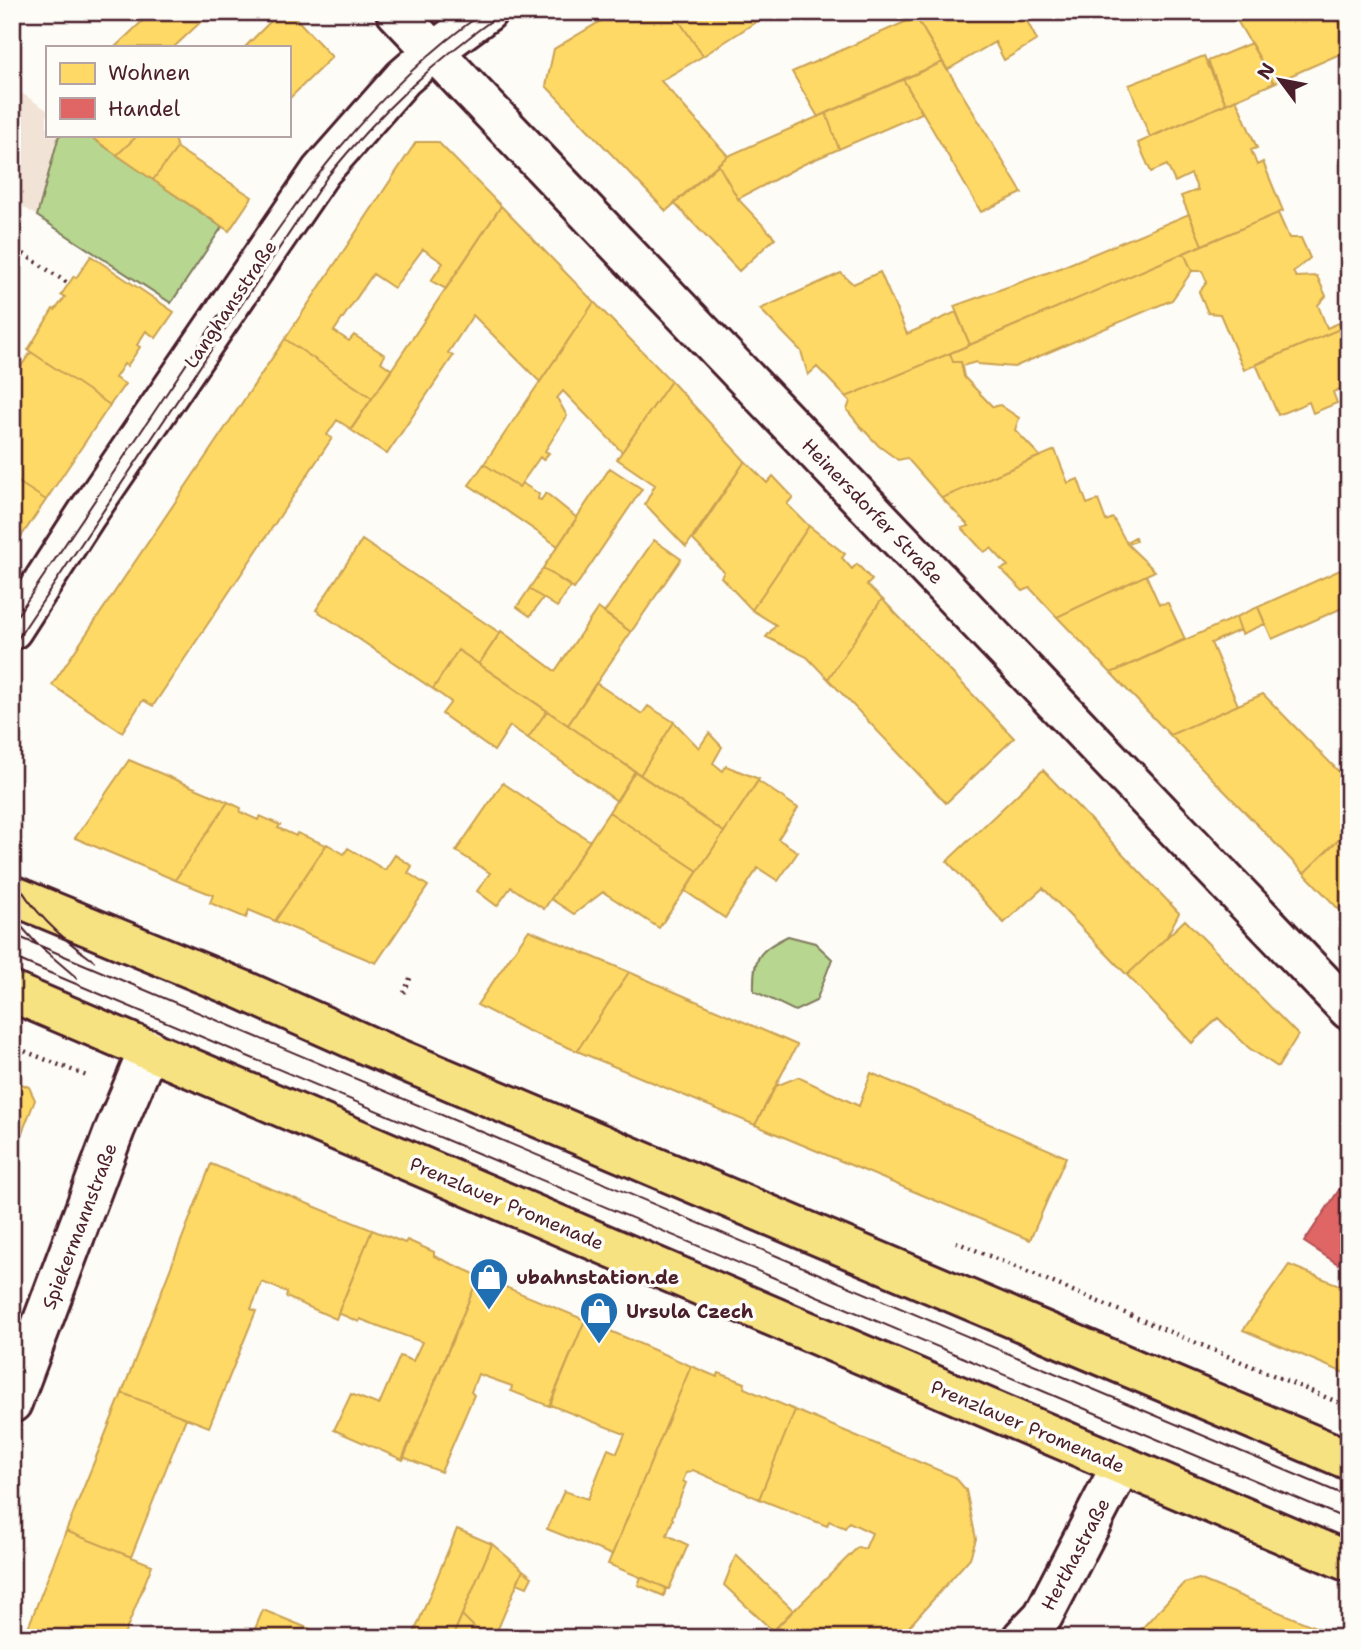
<svg xmlns="http://www.w3.org/2000/svg" width="1361" height="1650" viewBox="0 0 1361 1650" font-family="'Shantell Sans',sans-serif">
<style>
.built{fill:#f1e3d5}
.green{fill:#b7d68f;stroke:#807a5d;stroke-width:2}
.homes{fill:#ffd966;stroke:#c9a154;stroke-width:2}
.shops{fill:#e06666;stroke:#b35154;stroke-width:2}
.lines{fill:none;stroke-linecap:round;stroke-linejoin:round}
.minor-casing{stroke:#4a1f2b;stroke-width:44}
.major-casing{stroke:#4a1f2b;stroke-width:44}
.path{stroke:#4a1f2b;stroke-width:4.5;stroke-dasharray:2 5;stroke-linecap:butt}
.minor{stroke:#fdfcf7;stroke-width:38}
.major{stroke:#f7e281;stroke-width:38}
.tram{stroke:#4a1f2b;stroke-width:2}
.labels{text-anchor:middle;stroke-width:7;stroke-linejoin:round;paint-order:stroke}
.street-label{font-size:19px;fill:#4a1f2b;stroke:#fdfcf7}
.poi-label{font-size:19px;font-weight:bold;fill:#4a1f2b;stroke:#fdfcf7;text-anchor:start}
</style>
<rect width="100%" height="100%" fill="#fdfcf7"/>
<filter id="ink" filterUnits="userSpaceOnUse"><feTurbulence type="fractalNoise" baseFrequency=".0143" numOctaves="2"/><feDisplacementMap in="SourceGraphic" scale="14" xChannelSelector="R" yChannelSelector="G"/><feConvolveMatrix kernelMatrix="1 2 1 2 8 2 1 2 1" color-interpolation-filters="sRGB"/></filter>
<g filter="url(#ink)">
<path class="built" d="M12 87 47 110V135H59L37 216 12 199Z"/>
<path class="green" d="M59 135H88L222 227 171 303 37 216Z
M788 936 815 943 832 959 816 1001 795 1011 754 991C753 957 758 951 788 936Z"/>
<path class="homes" d="M152 12H201L206 17 174 47H115Z
M280 12H290L332 57 289 99V47H245Z
M616 12H673L703 56 661 81 728 156 666 211 546 86 554 49Z
M673 12H754L759 20 703 56Z
M924 12H1022L1037 40 1004 60 995 42 947 70 916 17Z
M1232 12H1349V50L1274 83Z
M916 17 943 62 818 117 792 72Z
M1251 43 1274 83 1226 104 1208 61Z
M1204 56 1226 104 1150 137 1129 85Z
M943 62 1022 193 981 212 903 79Z
M903 79 922 113 839 149 826 113Z
M1236 99 1257 148 1251 150 1257 165 1263 162 1283 211 1202 245 1181 196 1198 190 1191 174 1175 182 1167 165 1151 172 1138 143Z
M826 113 839 149 802 165 738 199 718 164 728 156Z
M88 135H138L117 155Z
M138 135H173L177 148 153 180 117 155Z
M416 142H438L501 206 446 289 431 281 443 263 423 249 394 288 373 274 334 331 349 341 354 335 385 355 381 362 392 370 372 398 285 339Z
M177 148 252 197 229 231 153 180Z
M718 164 738 199 775 238 739 271 674 203Z
M501 206 594 302 540 382 473 315 448 353 453 356 387 454 351 430Z
M1278 213 1289 238H1301L1310 258 1293 272 1296 277 1317 276 1326 296 1318 305 1327 328 1349 319V325L1244 370 1220 314 1208 313 1199 292 1207 282 1202 271H1192L1184 253Z
M1189 214 1202 245 970 345 954 306 1055 270Z
M1184 253 1192 271 1172 300 1014 367 978 364 976 362 962 366 961 362H953L950 353Z
M91 256 174 312 156 338 146 331 137 345 140 347 127 366 124 364 115 378 125 384 110 405 28 350 53 309 55 310 65 297 61 295 74 276 76 278Z
M880 272 907 334 956 312 970 345 846 397 817 367 808 375 801 351 760 309 841 273 853 284Z
M594 302 671 381 622 452 563 391 557 398 567 416 545 451 549 453 543 460 540 457 519 487 484 464Z
M1349 325V385L1333 392 1337 403 1313 413 1309 402 1278 415 1256 364Z
M285 339 372 398 351 429 337 420 327 435 332 438 153 706 143 700 122 732 52 685Z
M31 352 110 405 46 500 12 478V379Z
M950 353 953 362H961L964 377 993 407 1000 405 1019 418 1015 430 1040 456 942 498 907 458 898 460 879 446 860 426 847 410 850 401 846 397Z
M671 381 745 461 686 547 645 504 655 485 617 459Z
M1055 450 1068 483 1078 479 1087 504 1098 500 1106 521 1113 518 1126 542 1135 537 1136 541 1127 544 1155 571 1057 617 1030 588 1023 591 1001 569 1008 566 991 548 984 552 962 528 969 526 942 498Z
M745 461 767 483 773 476 793 497 787 504 809 526 752 610 721 577 724 572 693 540Z
M484 464 519 487 522 483 539 494 538 499 541 500 546 493 577 518 558 546 469 485Z
M610 468 642 489 574 589 543 568Z
M12 478 46 500 12 550Z
M809 526 845 554 842 558 852 569 857 564 872 580 867 585 882 599 828 679 807 657 766 637 776 625 752 610Z
M362 540 500 633 479 664 458 650 433 689 316 610Z
M654 540 681 559 631 632 604 613Z
M1349 566V605L1272 639 1258 607Z
M543 568 571 586 557 607 529 589Z
M1146 575 1159 604 1168 603 1185 639 1111 673 1057 617Z
M529 589 543 598 530 616 517 607Z
M882 599 1014 738 946 803 828 679Z
M1258 607 1265 624 1242 634 1236 617Z
M598 608 631 632 568 725 479 664 501 631 555 671Z
M1236 617 1240 630 1211 643 1238 705 1170 735 1111 673Z
M458 650 547 711 528 738 510 726 494 751 442 714 451 702 433 689Z
M596 683 642 714 648 706 674 722 640 775 568 725Z
M1263 694 1349 782V829L1304 873 1170 735Z
M547 711 635 771 617 801 528 738Z
M674 722 699 748 709 733 722 747 713 763 723 771 726 766 759 779 724 832 640 775Z
M129 760 228 802 175 880 75 838Z
M1043 770 1179 913 1166 938 1127 975 1043 888 1004 923 947 861Z
M635 771 724 832 698 871 609 812Z
M758 781 798 808 778 839 798 852 778 881 758 868 725 918 685 891Z
M503 783 590 841 544 909 511 887 497 906 477 891 490 873 456 851Z
M228 802 241 808 240 812 258 820 260 816 280 825 278 828 296 836 297 833 326 845 275 921 249 910 246 918 210 903 213 895 175 880Z
M609 812 698 871 659 928 603 892 574 914 551 899Z
M1349 829V920L1304 873Z
M327 844 344 854 348 848 385 870 395 855 412 866 408 873 428 886 376 963 275 921Z
M1185 920 1298 1035 1278 1067 1249 1048 1218 1018 1192 1043 1127 975Z
M529 930 629 972 577 1051 526 1030 477 1005Z
M629 972 797 1045 755 1125 577 1051Z
M871 1073 1066 1157 1030 1240 755 1125 776 1086 798 1077 859 1106Z
M12 1080 29 1087 35 1100 12 1158Z
M211 1164 372 1230 336 1319 286 1297 287 1292 262 1282 251 1309 256 1311 209 1427 122 1393Z
M372 1230 405 1243 407 1240 434 1252V1256L479 1276 403 1460 334 1430 351 1394 379 1405 400 1356 413 1361 422 1342 360 1319 359 1322 338 1313Z
M1289 1265 1349 1289V1375L1243 1330Z
M479 1276 585 1320 549 1406 511 1391 512 1386 478 1374 471 1392 474 1395 441 1472 403 1457Z
M585 1320 691 1366 612 1555 547 1529 564 1491 588 1499 608 1449 617 1453 625 1434 550 1405Z
M691 1366 717 1377 719 1373 745 1383 744 1388 795 1410 759 1499 693 1470 686 1473 683 1481 686 1483 672 1518 673 1519 667 1535 688 1545 669 1589 608 1564Z
M122 1393 186 1418 131 1557 66 1531Z
M795 1410 955 1477 966 1490 976 1539 970 1558 899 1638H780L773 1631 858 1547 865 1549 872 1533 849 1522 845 1528 829 1521 827 1526 759 1499Z
M457 1529 492 1544 452 1638H412Z
M66 1531 152 1565 123 1638H24Z
M492 1544 523 1570 494 1638H485L462 1615Z
M736 1555 793 1610 773 1631 724 1585Z
M523 1570 532 1577 527 1587 517 1583Z
M641 1577 666 1588 664 1596 638 1585Z
M1199 1579 1325 1631 1322 1638H1133L1184 1583Z
M263 1610 332 1638H251Z
M462 1615 485 1638H452Z"/>
<path class="shops" d="M1349 1175V1247L1338 1264 1304 1242Z"/>
<g class="lines">
<g class="minor-casing">
<path id="minor" d="M396 12 1349 1010
M12 630 86 515 321 171 403 78 434 51 487 12
M12 1403 115 1129 149 1049
M1022 1638 1043 1616 1121 1466"/>
</g>
<g class="major-casing">
<path id="major" d="M12 895 243 990 371 1047 1349 1460
M12 992 1349 1562"/>
</g>
<path class="path" d="M12 246 69 284
M404 993 411 976
M12 1046 89 1077
M956 1242 1349 1407"/>
<use href="#minor" class="minor"/>
<use href="#major" class="major"/>
<path class="tram" d="M12 623C77 527 141 432 205 336 288 214 361 98 484 12
M12 647 327 177C382 110 432 63 503 12
M12 873C31 911 60 937 94 961
M12 916 36 943 77 978
M12 934 1349 1497
M12 957 1349 1520"/>
</g>
</g>
<defs>
<g id="shop-pin" transform="scale(2.0125)"><path d="M0 17L-7.5 6A9.5 9.5 0 1 1 7.5 6Z" fill="#1f6fb2" stroke="#fdfcf7"/><path d="M-5-2.5h2.3a2.7 3.5 0 0 1 5.4 0H5L5.5 6h-11ZM-1.5-2.5h3a1.5 2.3 0 0 0-3 0Z" fill="#fff"/></g>
</defs>
<g fill-rule="evenodd">
<use href="#shop-pin" x="489" y="1277"/>
<use href="#shop-pin" x="599" y="1311"/>
</g>
<g class="labels">
<g class="street-label">
<text transform="translate(230 304) rotate(-56)" y="7">Langhansstraße</text>
<text transform="translate(873 511) rotate(46)" y="7">Heinersdorfer Straße</text>
<text transform="translate(507 1203) rotate(23)" y="7">Prenzlauer Promenade</text>
<text transform="translate(79 1226) rotate(-69)" y="7">Spiekermannstraße</text>
<text transform="translate(1028 1426) rotate(23)" y="7">Prenzlauer Promenade</text>
<text transform="translate(1075 1554) rotate(-62)" y="7">Herthastraße</text>
</g>
<g class="poi-label">
<text x="516" y="1284">ubahnstation.de</text>
<text x="626" y="1318">Ursula Czech</text>
</g>
</g>
<rect width="1361" height="1650" fill="none" stroke="#fdfcf7" stroke-width="42"/>
<rect x="21" y="21" width="1319" height="1608" fill="none" stroke="#4a1f2b" stroke-width="2.5" filter="url(#ink)"/>
<rect x="46" y="46" width="245" height="91" fill="#fdfcf7" stroke="#b5a4a5" stroke-width="2"/>
<rect x="60" y="63" width="35" height="21" fill="#ffd966" stroke="#b5a4a5" stroke-width="2"/>
<text x="108" y="80" font-size="21" fill="#4a1f2b">Wohnen</text>
<rect x="60" y="98" width="35" height="21" fill="#e06666" stroke="#b5a4a5" stroke-width="2"/>
<text x="108" y="116" font-size="21" fill="#4a1f2b">Handel</text>
<g transform="translate(1280 80) rotate(302)" stroke="#fdfcf7" stroke-width="5" paint-order="stroke">
<path d="M0-5L12 26L0 18L-12 26Z" fill="#4a1f2b"/>
<text y="-10" font-size="19" font-weight="bold" text-anchor="middle" fill="#4a1f2b">N</text>
</g>
</svg>
